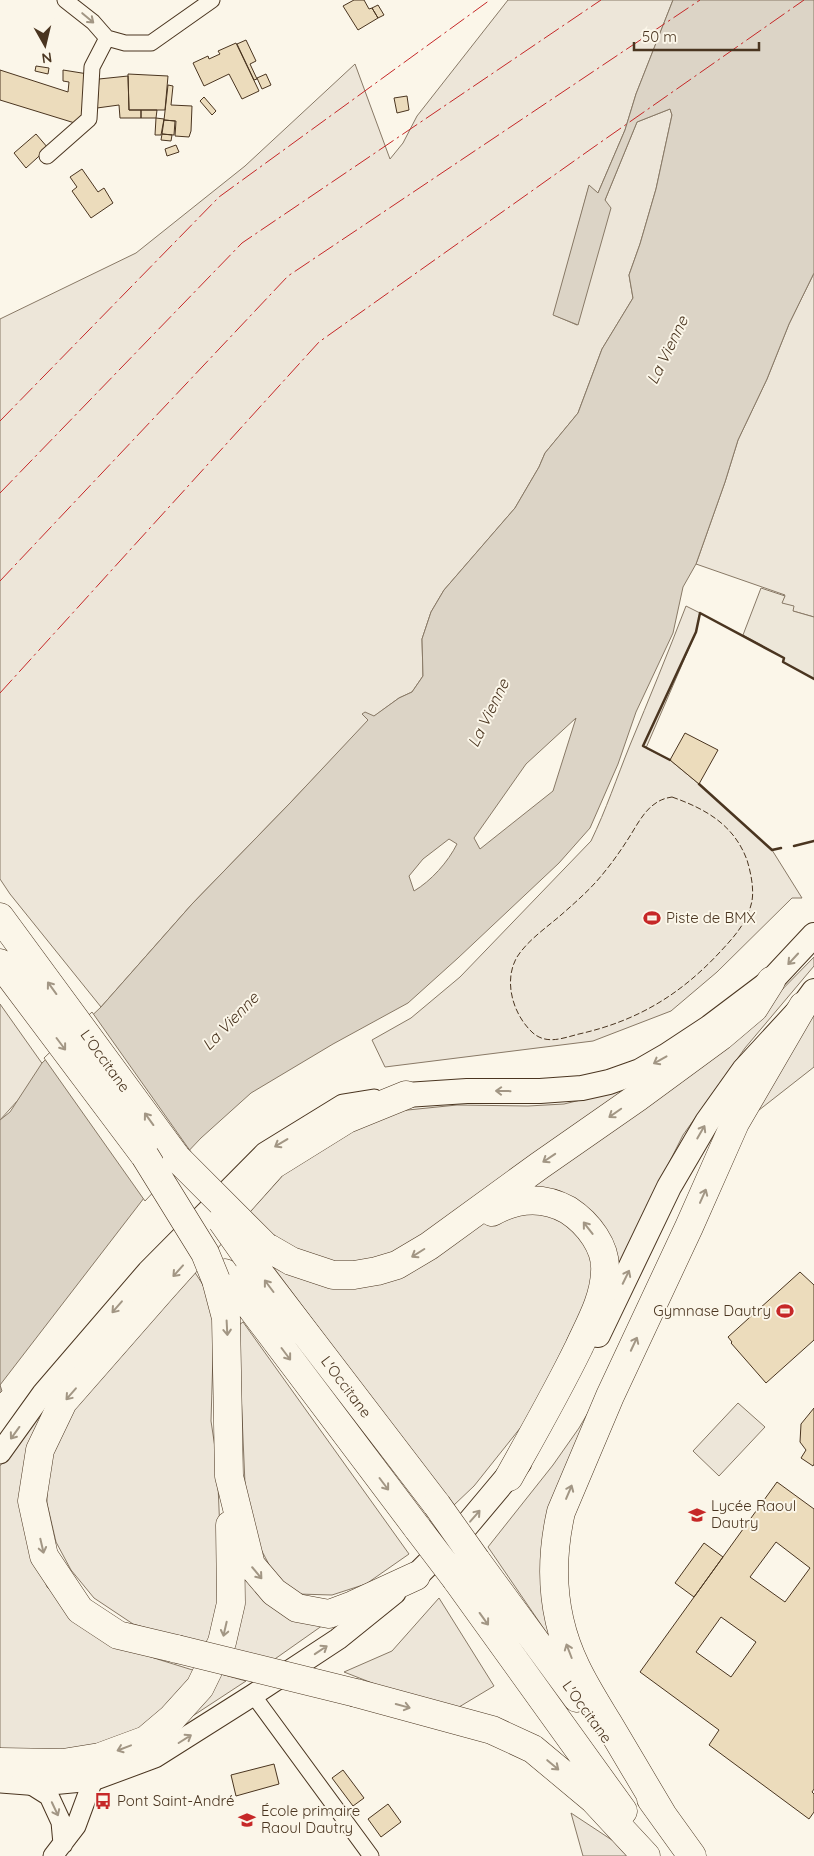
<svg xmlns="http://www.w3.org/2000/svg" width="814" height="1856" viewBox="0 0 814 1856" font-family="Quicksand,sans-serif">
<style>
.green{fill:#ede6d9;stroke:#887966}
.parking{fill:#ede7d9;stroke:#887966}
.water{fill:#dcd4c6;stroke:#887966;fill-rule:evenodd}
.pier{fill:#fbf6e9;stroke:#887966}
.building{fill:#ecdcbc;stroke:#4a3520;fill-rule:evenodd}
.lines{fill:none;stroke-linecap:round;stroke-linejoin:round}
.minor-casing{stroke:#4a3520;stroke-width:17}
.tertiary-casing{stroke:#4a3520;stroke-width:21}
.secondary-casing{stroke:#4a3520;stroke-width:23}
.primary-casing{stroke:#4a3520;stroke-width:26}
.motorway-casing{stroke:#4a3520;stroke-width:29}
.minor{stroke:#fbf6e9;stroke-width:15}
.tertiary{stroke:#fbf6e9;stroke-width:19}
.secondary{stroke:#fbf6e9;stroke-width:21}
.primary{stroke:#fbf6e9;stroke-width:24}
.motorway{stroke:#fbf6e9;stroke-width:28}
.motorway-bridge-casing{stroke:#4a3520;stroke-width:29;stroke-linecap:butt}
.motorway-bridge{stroke:#fbf6e9;stroke-width:28}
.fence{stroke:#4a3520;stroke-width:1;stroke-dasharray:6 2.5;stroke-linecap:butt}
.wall{stroke:#4a3520;stroke-width:2.5}
.power{stroke:#c62828;stroke-width:1;stroke-dasharray:18 4 2.5 4;stroke-linecap:butt}
.oneway{stroke:#a29684}
.labels{text-anchor:middle;stroke-width:4;stroke-linejoin:round;paint-order:stroke}
.poi-label{font-size:15px;fill:#4a3520;stroke:#fbf6e9;text-anchor:start}
.street-label{font-size:15px;fill:#4a3520;stroke:#fbf6e9}
.water-label{font-size:16px;font-style:italic;fill:#4a3520;stroke:#fbf6e9}
</style>
<rect width="100%" height="100%" fill="#fbf6e9"/>
<path class="green" d="M508 0H673L636 94 625 130 598 193 589 186 554 315 577 325 605 200 637 122 670 109 672 115 656 189 640 244 629 275 633 298 602 349 578 413 545 453 539 467 515 508 444 590 431 612 422 639 423 676 412 692 399 698 369 720 291 802 192 904 101 1007 10 894 0 879V319L136 253 245 166 355 64 390 159 403 143 417 116Z
M814 273V617L793 611 781 603 785 595 696 564 725 482 738 440 767 379 789 324Z
M686 606 700 613 696 632 646 748 670 760 699 784 772 850 802 898H792L717 972 671 1011 593 1041 385 1067 372 1040 411 1018 460 977 591 841C606 810 617 777 630 745 649 699 668 653 686 606Z
M814 957V966L745 1048 683 1135 650 1201 620 1268 601 1222 590 1210 560 1191 524 1188 767 1005Z
M0 1004 46 1069 0 1120Z
M814 1015V1067L754 1114 804 1027Z
M626 1089 416 1244 358 1265 298 1256 244 1210 269 1185 325 1138 398 1111 457 1105 528 1106 564 1104Z
M509 1209 572 1220 599 1275 529 1417 474 1486 454 1505 396 1431 265 1256 287 1269 435 1257 495 1215Z
M194 1271 205 1288 214 1321 211 1421 217 1461 223 1603 212 1647 133 1624 94 1598 71 1570 56 1542 47 1503V1475L54 1444 71 1402Z
M243 1322 409 1554 366 1584 332 1595 297 1594 274 1574 255 1538 245 1484 239 1346V1325Z
M606 1382 564 1486 555 1645 488 1547 553 1465 579 1428Z
M54 1392 28 1534 47 1587 81 1621 118 1644 154 1658 199 1672 169 1706 138 1732 65 1753H0V1466Z
M738 1403 765 1427 719 1476 693 1451Z
M239 1567 326 1623 272 1661 231 1652Z
M439 1598 494 1686 449 1713 344 1672 392 1651Z
M217 1673 246 1681 182 1723Z
M571 1813 618 1844 627 1856H583Z"/>
<path class="parking" d="M761 588 785 596 782 603 794 606 793 611 814 617V679L783 662 784 658 743 635Z"/>
<path class="water" d="M673 0H814V273L789 324 767 379 738 440 725 482 696 564 683 587 673 633 636 712 618 764 590 828 559 863 458 958 408 1003 333 1044 251 1093 201 1138 144 1198 0 1385 2 1391 0 1393V1120L10 1112 42 1063 101 1007 192 904 291 802 368 720 362 714 365 712 374 716 399 698 412 692 423 676 422 639 431 612 444 590 515 508 539 467 545 453 578 413 602 349 633 298 629 275 640 244 656 189 672 115 670 109 637 122 605 200 611 208 578 325 553 315 589 185 598 193 625 130 636 94ZM576 718 553 791 480 849 474 838 526 764ZM449 839 457 844C448 862 431 881 414 891L409 876 423 859Z"/>
<path class="pier" d="M92 1012 191 1152 145 1201 44 1058Z"/>
<path class="building" d="M354 0H364L369 9 372 8 378 18 358 30 343 6Z
M378 5 384 15 378 18 372 8Z
M246 40 256 61 250 64 257 79 254 80 237 44Z
M236 43 259 91 242 99 229 74 204 86 193 63 208 56 209 59 220 54 218 51Z
M36 66 49 68 48 74 35 71Z
M0 70 68 92 69 82 63 81V70L88 74V97L78 124 0 100Z
M128 74 168 76 165 110H129Z
M266 74 271 85 262 89 257 78Z
M128 76 129 110H141V118H120L119 105 97 108 99 79Z
M168 85 173 86 171 105 192 106 191 131 189 137 175 136 176 121 164 120Z
M407 96 409 110 397 113 394 98Z
M204 97 216 111 212 115 200 101Z
M141 110H157L156 118H141Z
M156 118 164 119 161 135H155Z
M164 120 175 121 174 135 162 134Z
M36 134 48 148 26 168 14 153Z
M162 134 172 135 171 141 161 140Z
M176 145 179 152 167 156 165 149Z
M82 169 98 192 104 188 113 203 91 218 72 191 77 187 70 177Z
M685 733 718 750 699 784 670 760Z
M800 1272 814 1285V1340L766 1383 731 1343 732 1342 728 1337Z
M814 1408V1464L813 1466 801 1458 806 1450 800 1442 801 1424Z
M777 1482 814 1509V1789L812 1792 814 1794V1812L809 1819 709 1745 719 1730 640 1672ZM776 1542 810 1568 785 1602 750 1577ZM721 1617 756 1642 731 1677 696 1652Z
M704 1543 723 1557 694 1597 675 1583Z
M274 1764 279 1784 236 1796 231 1775Z
M343 1770 364 1798 353 1806 332 1778Z
M388 1804 401 1822 381 1837 368 1819Z"/>
<g class="lines">
<g class="minor-casing">
<path id="minor" d="M65 0 93 22 107 38 125 43H151L212 0
M47 156 89 119 92 67 107 38
M253 1695 371 1856"/>
</g>
<g class="tertiary-casing">
<path id="tertiary" d="M30 1784 49 1796 61 1822 63 1844
M53 1856 76 1826 93 1780"/>
</g>
<g class="secondary-casing">
<path id="secondary" d="M0 1453 43 1393 148 1271 265 1153 343 1105 374 1100
M0 1782 40 1785 93 1780 155 1757 253 1695 338 1639 395 1593"/>
</g>
<g class="primary-casing">
<path id="primary" d="M406 1095 467 1091H540L582 1088 609 1082 640 1071 666 1056 710 1027 771 981 814 935
M598 1335 669 1187 707 1122 744 1070 803 1006 814 991
M416 1576 467 1525 519 1463"/>
</g>
<g class="motorway-casing">
<path id="motorway" d="M0 917 177 1158
M0 963 145 1156
M492 1212C517 1198 543 1196 568 1210 588 1223 607 1247 605 1272 604 1299 590 1323 579 1347 557 1392 533 1434 509 1477
M265 1246 291 1261 333 1275H354L377 1271 397 1265 429 1246 539 1166 638 1097 721 1036 754 1008 771 981
M248 1258 437 1505
M225 1273 418 1529
M216 1280 226 1318 229 1476 251 1565 274 1592 297 1608 329 1614 353 1605 416 1576
M476 1560 577 1698
M456 1579 623 1811
M177 1649 118 1635 80 1610 44 1556 32 1501 40 1450 63 1402 162 1289 273 1165 347 1119 406 1095
M356 1693 492 1730 533 1749 593 1799 646 1856
M0 1762 63 1763 100 1757 146 1740 172 1718 200 1687 222 1642 231 1603 230 1525
M651 1799 692 1856
M662 1814C644 1784 626 1753 608 1723 597 1705 585 1686 576 1667 552 1618 549 1565 561 1512L610 1396 689 1227 735 1123 803 1006"/>
</g>
<use href="#minor" class="minor"/>
<use href="#tertiary" class="tertiary"/>
<use href="#secondary" class="secondary"/>
<use href="#primary" class="primary"/>
<use href="#motorway" class="motorway"/>
<g class="motorway-bridge-casing">
<path id="motorway-bridge" d="M145 1156 205 1253 216 1280
M177 1158 265 1246
M222 1221 248 1258
M437 1505 476 1560
M418 1529 456 1579
M177 1649 356 1693"/>
</g>
<use href="#motorway-bridge" class="motorway-bridge"/>
<path class="fence" d="M672 797C706 809 734 825 747 860 751 873 755 892 751 905 746 924 733 938 720 952 680 995 637 1021 579 1034 563 1038 547 1045 533 1033 513 1015 503 981 517 957 528 940 546 928 561 915 577 901 593 887 606 870 615 859 623 847 630 836 641 818 650 800 672 797Z"/>
<path class="wall" d="M670 760 643 746 696 632 700 613 784 658 783 662 814 679
M699 784 772 850 781 848
M794 846 814 841"/>
<path class="power" d="M0 421 219 197 490 0
M0 493 242 243 601 0
M0 581 288 276 700 0
M0 693 319 342 591 149 804 0"/>
</g>
<defs><path id="oneway-shaft" d="M-6 0H5M1.5-3L5.5 0L1.5 3" fill="none" stroke-width="1.6" stroke-linecap="round" stroke-linejoin="round" transform="scale(1.25)"/></defs>
<g class="oneway">
<use href="#oneway-shaft" transform="translate(88 18) rotate(40)"/>
<use href="#oneway-shaft" transform="translate(793 959) rotate(133)"/>
<use href="#oneway-shaft" transform="translate(52 988) rotate(-126)"/>
<use href="#oneway-shaft" transform="translate(61 1044) rotate(53)"/>
<use href="#oneway-shaft" transform="translate(660 1060) rotate(151)"/>
<use href="#oneway-shaft" transform="translate(503 1091) rotate(-179)"/>
<use href="#oneway-shaft" transform="translate(615 1113) rotate(145)"/>
<use href="#oneway-shaft" transform="translate(149 1119) rotate(-126)"/>
<use href="#oneway-shaft" transform="translate(701 1132) rotate(-60)"/>
<use href="#oneway-shaft" transform="translate(281 1143) rotate(149)"/>
<use href="#oneway-shaft" transform="translate(549 1158) rotate(146)"/>
<use href="#oneway-shaft" transform="translate(703 1196) rotate(-66)"/>
<use href="#oneway-shaft" transform="translate(588 1228) rotate(-128)"/>
<use href="#oneway-shaft" transform="translate(418 1253) rotate(148)"/>
<use href="#oneway-shaft" transform="translate(178 1271) rotate(132)"/>
<use href="#oneway-shaft" transform="translate(626 1277) rotate(-64)"/>
<use href="#oneway-shaft" transform="translate(269 1286) rotate(-127)"/>
<use href="#oneway-shaft" transform="translate(117 1307) rotate(131)"/>
<use href="#oneway-shaft" transform="translate(227 1328) rotate(87)"/>
<use href="#oneway-shaft" transform="translate(634 1344) rotate(-65)"/>
<use href="#oneway-shaft" transform="translate(286 1354) rotate(53)"/>
<use href="#oneway-shaft" transform="translate(71 1394) rotate(131)"/>
<use href="#oneway-shaft" transform="translate(15 1433) rotate(126)"/>
<use href="#oneway-shaft" transform="translate(384 1484) rotate(53)"/>
<use href="#oneway-shaft" transform="translate(569 1492) rotate(-67)"/>
<use href="#oneway-shaft" transform="translate(475 1516) rotate(-49)"/>
<use href="#oneway-shaft" transform="translate(42 1546) rotate(77)"/>
<use href="#oneway-shaft" transform="translate(257 1573) rotate(50)"/>
<use href="#oneway-shaft" transform="translate(484 1619) rotate(54)"/>
<use href="#oneway-shaft" transform="translate(225 1629) rotate(103)"/>
<use href="#oneway-shaft" transform="translate(321 1650) rotate(-34)"/>
<use href="#oneway-shaft" transform="translate(569 1651) rotate(-111)"/>
<use href="#oneway-shaft" transform="translate(403 1706) rotate(15)"/>
<use href="#oneway-shaft" transform="translate(185 1739) rotate(-32)"/>
<use href="#oneway-shaft" transform="translate(124 1748) rotate(159)"/>
<use href="#oneway-shaft" transform="translate(553 1765) rotate(40)"/>
<use href="#oneway-shaft" transform="translate(55 1809) rotate(65)"/>
</g>
<defs>
<g id="stadium-bare" transform="scale(1.35)"><path d="M0-5a6.5 5 0 1 0 0 10a6.5 5 0 1 0 0-10ZM-3.5-1.8h7v3.6h-7Z" fill="#c62828" stroke="#fbf6e9" stroke-width="2.5" paint-order="stroke"/></g>
<g id="school-bare" transform="scale(1.35)"><path d="M0-5L7-2L0 1L-7-2ZM-4 1L0 2.5L4 1V4Q0 6-4 4Z" fill="#c62828" stroke="#fbf6e9" stroke-width="2.5" paint-order="stroke"/></g>
<g id="bus-bare" transform="scale(1.35)"><path d="M-5-6H5V4H4V6H2V4H-2V6H-4V4H-5ZM-3.5-4V0h7V-4ZM-3.5 1.2v1.5H-2V1.2ZM2 1.2v1.5H3.5V1.2Z" fill="#c62828" stroke="#fbf6e9" stroke-width="2.5" paint-order="stroke"/></g>
</defs>
<g fill-rule="evenodd">
<use href="#stadium-bare" x="652" y="918"/>
<use href="#stadium-bare" x="785" y="1311"/>
<use href="#school-bare" x="697" y="1515"/>
<use href="#bus-bare" x="103" y="1801"/>
<use href="#school-bare" x="247" y="1820"/>
</g>
<g class="labels">
<g class="poi-label">
<text x="666" y="923">Piste de BMX</text>
<text x="771" y="1316" text-anchor="end">Gymnase Dautry</text>
<text x="711" y="1511">Lycée Raoul<tspan x="711" dy="17">Dautry</tspan></text>
<text x="117" y="1806">Pont Saint-André</text>
<text x="261" y="1816">École primaire<tspan x="261" dy="17">Raoul Dautry</tspan></text>
</g>
<g class="street-label">
<text transform="translate(105 1061) rotate(54)" y="5">L'Occitane</text>
<text transform="translate(346 1387) rotate(53)" y="5">L'Occitane</text>
<text transform="translate(587 1712) rotate(54)" y="5">L'Occitane</text>
</g>
<g class="water-label">
<text transform="translate(667 350) rotate(-64)" y="6">La Vienne</text>
<text transform="translate(488 713) rotate(-64)" y="6">La Vienne</text>
<text transform="translate(230 1021) rotate(-46)" y="6">La Vienne</text>
</g>
</g>
<g transform="translate(45 45) rotate(172)" stroke="#fbf6e9" stroke-width="4" paint-order="stroke">
<path d="M0-4L9 19L0 12L-9 19Z" fill="#4a3520"/>
<text y="-8" font-size="14" font-weight="bold" text-anchor="middle" fill="#4a3520">N</text>
</g>
<path d="M634 42v8h125v-8" fill="none" stroke="#4a3520" stroke-width="2.5"/>
<text x="642" y="42" font-size="15" fill="#4a3520" stroke="#fbf6e9" stroke-width="4" paint-order="stroke">50 m</text>
</svg>
